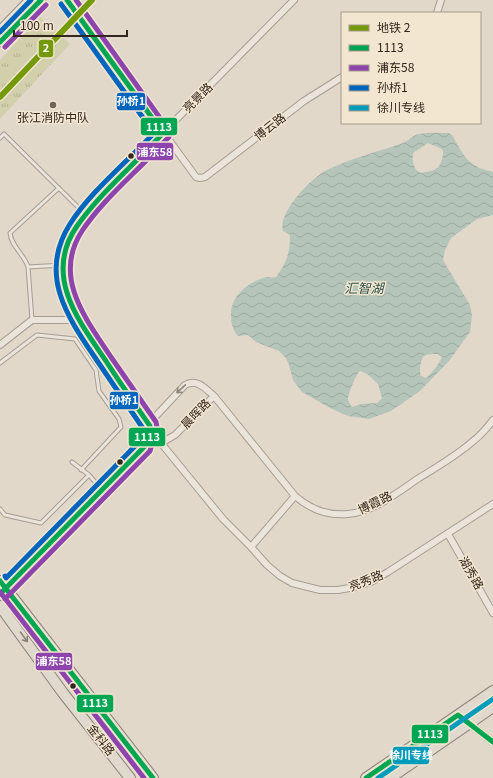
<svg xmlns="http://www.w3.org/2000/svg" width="493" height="778" viewBox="0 0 493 778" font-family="Georgia,'Noto Sans SC',serif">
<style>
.grass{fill:url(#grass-tufts)}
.water{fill:url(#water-waves);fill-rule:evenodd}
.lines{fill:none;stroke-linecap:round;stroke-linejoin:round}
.service-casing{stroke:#a69d94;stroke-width:5}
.minor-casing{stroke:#a69d94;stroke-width:8}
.secondary-casing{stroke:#958d84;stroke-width:11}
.primary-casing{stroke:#8b837a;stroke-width:12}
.service{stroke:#eae4db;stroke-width:3}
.minor{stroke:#eae4db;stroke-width:6}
.secondary{stroke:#eae4db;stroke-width:9}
.primary{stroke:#e0d9cd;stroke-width:10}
.bus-1-casing{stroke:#f2e6d0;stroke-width:8}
.bus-2-casing{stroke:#f2e6d0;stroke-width:8}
.bus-3-casing{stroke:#f2e6d0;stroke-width:8}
.bus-4-casing{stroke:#f2e6d0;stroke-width:8}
.bus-1{stroke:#00a651;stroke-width:5}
.bus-2{stroke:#8e44ad;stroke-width:5}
.bus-3{stroke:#0065bd;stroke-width:5}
.bus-4{stroke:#059cbc;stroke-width:5}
.metro-1-casing{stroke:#f2e6d0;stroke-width:9}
.metro-1{stroke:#74990a;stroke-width:6}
.oneway{stroke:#8e857c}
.oneway2{stroke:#8a8075}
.poi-dot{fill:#70645a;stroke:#f2e6d0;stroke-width:1.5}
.bus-dot{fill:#33261d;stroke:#f2e6d0;stroke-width:1.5}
.labels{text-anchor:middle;stroke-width:3;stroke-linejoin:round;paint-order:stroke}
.street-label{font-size:12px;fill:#33261d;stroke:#f2e6d0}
.poi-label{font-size:12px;fill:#33261d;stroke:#f2e6d0}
.water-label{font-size:13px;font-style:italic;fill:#2d524d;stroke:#f2e6d0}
.line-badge{stroke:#f2e6d0;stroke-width:1.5}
.badge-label{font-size:11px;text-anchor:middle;font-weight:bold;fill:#fff}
</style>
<defs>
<pattern id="grass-tufts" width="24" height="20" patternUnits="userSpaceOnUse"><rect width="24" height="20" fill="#d2cfad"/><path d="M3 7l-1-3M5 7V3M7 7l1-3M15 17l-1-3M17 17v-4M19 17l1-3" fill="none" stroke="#b5b294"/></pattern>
<pattern id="water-waves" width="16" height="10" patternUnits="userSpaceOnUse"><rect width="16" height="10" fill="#b6c5ba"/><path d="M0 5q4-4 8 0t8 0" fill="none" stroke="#9da99f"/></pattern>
</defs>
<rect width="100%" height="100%" fill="#e1d8ca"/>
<path class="grass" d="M40 17 70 44 0 119V60Z"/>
<path class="water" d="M449 133 452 135C464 156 467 166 493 172V215L477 219 451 238 445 250 443 260 470 305 472 315 470 332 449 361 420 391 391 411 369 419 348 416 330 408 302 392 293 380 289 365 286 358 279 351 256 342 248 335 238 336C233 331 231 323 231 316 230 296 249 281 267 277 271 277 273 278 276 277 287 262 290 253 290 235L283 231C277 213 312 177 327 170 351 158 378 152 403 143 408 141 413 135 419 134 428 132 440 133 449 133ZM428 143 442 149C444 153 443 155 442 159 438 172 433 170 421 173 413 170 412 161 413 153ZM438 354 442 357C439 364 432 373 426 378L421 376C419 372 420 360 424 356 427 354 434 354 438 354ZM360 371 367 374 378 384 382 398 377 403 361 404 352 407C350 404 348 401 348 398 349 392 356 374 360 371Z"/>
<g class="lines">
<g class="service-casing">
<path id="service" d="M0 138 4 134 85 214
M28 267 63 265
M32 320 28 267C24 254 11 246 10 233L59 188
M0 363 37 335 75 339 96 370 99 391 119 419 121 427 81 470
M89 475 102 490
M0 509 5 515 41 523 89 475 72 462"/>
</g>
<g class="minor-casing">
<path id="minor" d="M67 0 196 177 200 178 205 177 304 101 342 77
M294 0 90 207C60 246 53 275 78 320L161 443 223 519 251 547 267 565 280 576 292 583 320 590H338L355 587 371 582 388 572 493 504
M437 13 441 0
M0 345 32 320H78
M145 446 161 443 175 435 214 396
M448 534 493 613
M251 547 295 496
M0 594 145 446 150 426 153 419 185 385C196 378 205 388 214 396L295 496C310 509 328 516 348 514 374 512 398 492 419 478 437 467 456 456 472 442 480 436 487 428 493 420
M458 715 493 742"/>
</g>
<g class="secondary-casing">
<path id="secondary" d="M0 31 30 0
M0 42 41 0"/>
</g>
<g class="primary-casing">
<path id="primary" d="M0 581 153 778
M0 606 63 693 130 778
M366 778 493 691
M390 778 493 707"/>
</g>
<use href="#service" class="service"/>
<use href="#minor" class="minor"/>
<use href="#secondary" class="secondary"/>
<use href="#primary" class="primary"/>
<g class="bus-1-casing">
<path id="bus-1" d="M0 42 41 0
M0 581 153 778
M0 594 145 446 150 426C135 404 120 383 106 361 78 320 43 275 77 226 101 192 135 164 163 133L67 0
M366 778 458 715 493 742"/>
</g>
<g class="bus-2-casing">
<path id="bus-2" d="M5 47 46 5
M0 592 144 778
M5 599 150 451 157 427 156 422C141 400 126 379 111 357 86 319 52 277 82 231 103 199 137 172 162 144L169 137 170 132 76 0"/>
</g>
<g class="bus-3-casing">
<path id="bus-3" d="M0 32 31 0
M5 576 6 578 139 442 142 427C128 406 113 384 98 362 69 319 37 276 70 224 91 191 127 162 154 133L61 4"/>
</g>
<g class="bus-4-casing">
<path id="bus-4" d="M378 778 493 699"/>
</g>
<use href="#bus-1" class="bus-1"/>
<use href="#bus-2" class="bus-2"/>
<use href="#bus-3" class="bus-3"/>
<use href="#bus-4" class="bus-4"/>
<g class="metro-1-casing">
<path id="metro-1" d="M0 97 92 0"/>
</g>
<use href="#metro-1" class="metro-1"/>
</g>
<defs><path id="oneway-shaft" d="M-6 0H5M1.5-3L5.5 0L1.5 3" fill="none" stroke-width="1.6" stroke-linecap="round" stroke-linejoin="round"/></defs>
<use class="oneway" href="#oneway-shaft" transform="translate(181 389) rotate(137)"/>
<use class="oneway2" href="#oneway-shaft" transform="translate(24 637) rotate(54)"/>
<circle class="poi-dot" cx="53" cy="105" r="4"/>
<g class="bus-dot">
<circle cx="131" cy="156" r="3.5"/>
<circle cx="120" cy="462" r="3.5"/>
<circle cx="73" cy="686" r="3.5"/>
</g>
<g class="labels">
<g class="street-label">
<text transform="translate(198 98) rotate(-45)" y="4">亮景路</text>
<text transform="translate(270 127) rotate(-38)" y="4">博云路</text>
<text transform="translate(196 414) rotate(-46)" y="4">晨晖路</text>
<text transform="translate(375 503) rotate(-26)" y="4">博霞路</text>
<text transform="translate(471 573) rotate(60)" y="4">湖秀路</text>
<text transform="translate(366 581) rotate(-21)" y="4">亮秀路</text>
<text transform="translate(101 740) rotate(52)" y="4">金科路</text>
</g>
<g class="poi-label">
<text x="53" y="122">张江消防中队</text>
</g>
<g class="water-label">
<text x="364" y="293">汇智湖</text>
</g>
</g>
<g class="line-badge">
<rect x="38" y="39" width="16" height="19" rx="4" fill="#74990a"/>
<rect x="116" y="92" width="30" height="19" rx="4" fill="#0065bd"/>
<rect x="140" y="117" width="38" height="19" rx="4" fill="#00a651"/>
<rect x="136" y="142" width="38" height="19" rx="4" fill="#8e44ad"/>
<rect x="109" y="391" width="30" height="19" rx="4" fill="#0065bd"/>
<rect x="128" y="427" width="38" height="20" rx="4" fill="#00a651"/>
<rect x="35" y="652" width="38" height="19" rx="4" fill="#8e44ad"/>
<rect x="76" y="694" width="38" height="19" rx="4" fill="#00a651"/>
<rect x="411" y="724" width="38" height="20" rx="4" fill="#00a651"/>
<rect x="392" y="746" width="38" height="19" rx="4" fill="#059cbc"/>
</g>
<g class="badge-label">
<text x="46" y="52">2</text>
<text x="131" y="105">孙桥1</text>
<text x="159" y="131">1113</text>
<text x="155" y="156">浦东58</text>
<text x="124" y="404">孙桥1</text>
<text x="147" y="441">1113</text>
<text x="54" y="665">浦东58</text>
<text x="95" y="707">1113</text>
<text x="430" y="738">1113</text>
<text x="411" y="759">徐川专线</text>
</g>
<rect x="341" y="12" width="140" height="112" fill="#f2e6d0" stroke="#a69988"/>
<rect x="349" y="25" width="20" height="6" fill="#74990a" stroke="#a69988"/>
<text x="377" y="32" font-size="12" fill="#33261d">地铁 2</text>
<rect x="349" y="45" width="20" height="6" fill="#00a651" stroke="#a69988"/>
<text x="377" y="52" font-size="12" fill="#33261d">1113</text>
<rect x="349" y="65" width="20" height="6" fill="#8e44ad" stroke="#a69988"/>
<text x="377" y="72" font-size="12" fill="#33261d">浦东58</text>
<rect x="349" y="85" width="20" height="6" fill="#0065bd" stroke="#a69988"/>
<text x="377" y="92" font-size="12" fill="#33261d">孙桥1</text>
<rect x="349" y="105" width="20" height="6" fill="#059cbc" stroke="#a69988"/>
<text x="377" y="112" font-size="12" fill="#33261d">徐川专线</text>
<path d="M14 30v6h113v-6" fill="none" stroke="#33261d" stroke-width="2"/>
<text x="20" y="30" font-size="12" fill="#33261d" stroke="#f2e6d0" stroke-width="3" paint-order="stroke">100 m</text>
</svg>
